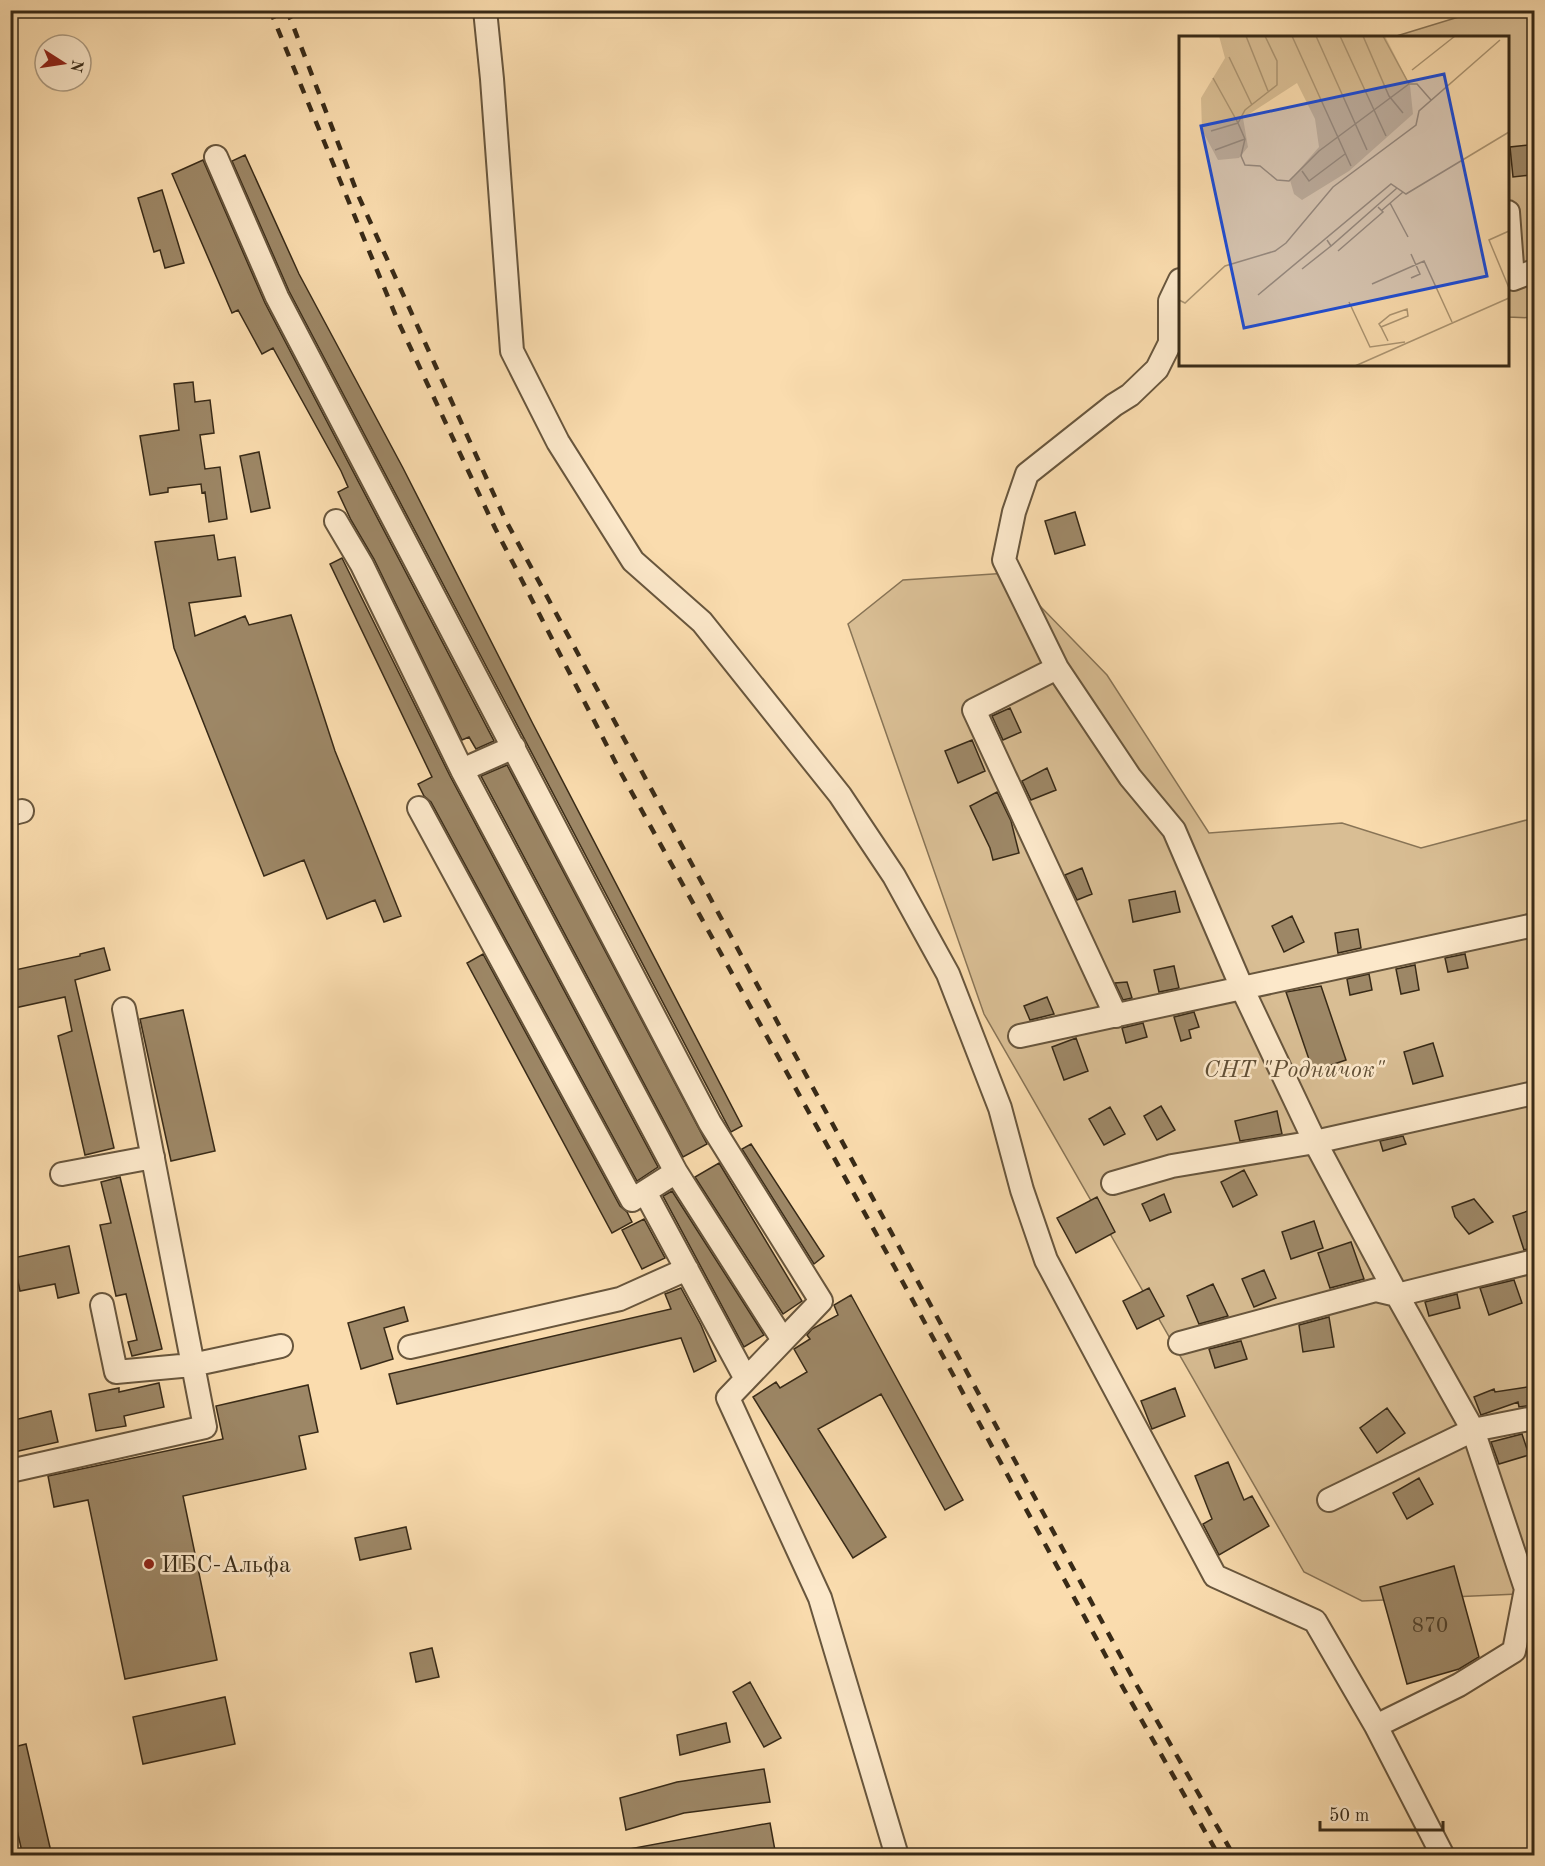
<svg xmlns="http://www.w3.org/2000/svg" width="1545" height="1866" viewBox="0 0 1545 1866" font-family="'Old Standard TT',serif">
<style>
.green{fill:#d9be94;stroke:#887456;stroke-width:1.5}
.building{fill:#9d8766;stroke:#382a17;stroke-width:1.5}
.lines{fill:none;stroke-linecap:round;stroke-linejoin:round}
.minor-casing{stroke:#68563d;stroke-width:26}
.minor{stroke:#fce8ca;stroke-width:22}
.rail{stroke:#382a17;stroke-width:4.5;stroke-dasharray:10 10;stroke-linecap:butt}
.poi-dot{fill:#8f2418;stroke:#fce8ca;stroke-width:2}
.labels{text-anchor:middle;stroke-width:5;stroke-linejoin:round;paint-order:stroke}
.number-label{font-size:21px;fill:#51412b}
.park-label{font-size:24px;font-style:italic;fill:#604f36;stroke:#fce8ca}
.poi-label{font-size:24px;fill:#382a17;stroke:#fce8ca;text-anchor:start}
.inset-road{fill:none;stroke:#ac9572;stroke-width:1.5}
.view{fill:#1d4ed8;fill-opacity:0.15;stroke:#1d4ed8;stroke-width:3}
.inset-edge{fill:none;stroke:#382a17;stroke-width:3}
</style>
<rect width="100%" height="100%" fill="#fadcae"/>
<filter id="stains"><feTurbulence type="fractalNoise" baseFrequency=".00333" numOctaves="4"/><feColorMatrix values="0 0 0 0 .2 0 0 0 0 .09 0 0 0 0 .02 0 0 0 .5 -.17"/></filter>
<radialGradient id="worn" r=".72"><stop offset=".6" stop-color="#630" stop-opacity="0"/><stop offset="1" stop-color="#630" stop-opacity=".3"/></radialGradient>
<path class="green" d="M1478 11H1534V318L1508 317V38H1390Z
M1008 573 1107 675 1209 833 1342 823 1421 848 1534 818V1589L1518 1594 1362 1601 1304 1572 984 1014 848 624 903 580Z"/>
<path class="building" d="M1528 145 1531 175 1513 177 1510 147Z
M245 155 299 274 403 468 533 724 742 1126 731 1132 289 291 232 161Z
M203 160 265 303 494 741 476 749 469 737 462 740 374 559 351 520 338 492 348 487 341 471 273 348 262 354 238 310 232 313 172 174Z
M162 190 184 263 165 268 160 250 154 252 138 198Z
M193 382 195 402 210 400 214 433 200 435 205 469 220 467 227 519 209 522 205 492 202 493 201 484 168 488V492L150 495 140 436 179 430 174 384Z
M259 452 270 508 251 512 240 456Z
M1075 512 1085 545 1055 554 1045 521Z
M214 535 218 560 235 557 241 596 189 603 195 636 245 616 249 625 291 615 335 751 401 916 384 922 375 900 327 919 304 860 264 876 174 648 155 542Z
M342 558 450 776 658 1167 637 1181 431 802 424 796 418 784 432 777 330 564Z
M1010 708 1021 732 1003 740 992 716Z
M972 740 985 771 958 783 945 751Z
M507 765 707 1144 683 1157 481 776Z
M1047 768 1056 790 1031 800 1022 781Z
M997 792 1011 821 1019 853 993 860 990 848 970 806Z
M1082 868 1092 894 1077 900 1065 875Z
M1175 891 1180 912 1133 922 1129 900Z
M1292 916 1304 942 1284 952 1272 926Z
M1358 929 1361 948 1338 953 1335 933Z
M104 948 110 970 75 980 114 1148 85 1155 58 1036 72 1031 65 997 10 1009V971L80 956V954Z
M483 954 620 1206 627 1212 632 1222 612 1233 467 963Z
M1465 954 1468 968 1448 972 1445 958Z
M1415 965 1419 990 1401 994 1396 969Z
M1174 966 1179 988 1159 992 1154 970Z
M1369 974 1372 990 1350 995 1347 979Z
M1127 982 1132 998 1123 1000 1115 983Z
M1321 986 1346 1060 1313 1071 1286 992Z
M1047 997 1054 1014 1030 1020 1024 1006Z
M183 1010 215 1151 171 1161 140 1019Z
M1194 1012 1199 1027 1189 1030 1191 1038 1181 1041 1174 1017Z
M1143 1023 1147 1037 1126 1043 1122 1028Z
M1076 1038 1088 1071 1064 1080 1052 1047Z
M1433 1043 1443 1076 1413 1084 1404 1052Z
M1161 1106 1175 1130 1157 1140 1144 1116Z
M1110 1107 1125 1134 1104 1145 1089 1119Z
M1277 1111 1282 1134 1240 1141 1235 1121Z
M1403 1136 1406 1144 1383 1151 1380 1141Z
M751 1144 824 1256 814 1264 742 1149Z
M719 1163 802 1301 783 1314 695 1177Z
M1244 1170 1257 1195 1233 1207 1221 1182Z
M120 1177 162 1349 132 1356 128 1342 137 1340 126 1294 116 1296 100 1225 111 1223 101 1182Z
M672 1191 764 1335 744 1347 663 1196Z
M1164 1194 1171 1212 1150 1221 1142 1204Z
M1097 1197 1115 1232 1076 1253 1057 1218Z
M1474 1199 1493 1222 1469 1234 1455 1217 1452 1207Z
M1531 1210 1534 1219V1247L1524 1250 1513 1216Z
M644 1219 665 1258 642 1269 622 1230Z
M1314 1221 1323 1248 1291 1259 1282 1232Z
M1351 1242 1364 1279 1330 1288 1318 1253Z
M69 1246 79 1293 58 1298 55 1284 20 1291 13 1258Z
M1264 1270 1276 1298 1254 1307 1242 1279Z
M1514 1280 1522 1303 1489 1315 1480 1288Z
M1213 1284 1228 1316 1199 1324 1187 1296Z
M681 1288 701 1325 716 1361 694 1372 681 1338 397 1404 389 1374 671 1309 665 1294Z
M1149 1288 1164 1316 1137 1329 1123 1301Z
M1457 1294 1460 1308 1429 1316 1425 1302Z
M851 1295 963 1500 945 1510 881 1394 818 1429 886 1537 853 1558 753 1397 776 1382 780 1388 807 1372 794 1349 810 1339 807 1335 812 1329 838 1315 834 1305Z
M404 1307 408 1321 384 1328 393 1359 361 1369 348 1323Z
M1329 1317 1334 1347 1303 1352 1299 1325Z
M1241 1341 1247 1359 1215 1368 1209 1349Z
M159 1383 164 1407 124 1416 126 1426 96 1431 89 1394 119 1388V1392Z
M308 1385 318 1432 299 1436 306 1469 183 1496 217 1660 125 1679 88 1500 54 1507 48 1476 223 1439 216 1406Z
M1534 1386V1405L1519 1407 1518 1402 1481 1415 1474 1397 1494 1389 1495 1392Z
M1175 1388 1185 1416 1152 1429 1141 1401Z
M1387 1408 1405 1433 1377 1453 1360 1428Z
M51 1411 58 1442 10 1453V1421Z
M1522 1434 1529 1455 1499 1464 1491 1442Z
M1228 1462 1244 1500 1252 1496 1269 1526 1219 1555 1203 1524 1212 1519 1195 1476Z
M1419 1478 1433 1504 1407 1519 1393 1493Z
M406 1527 411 1549 360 1560 355 1538Z
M1454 1566 1479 1657 1459 1669 1407 1684 1380 1587Z
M432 1648 439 1677 416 1682 410 1653Z
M750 1682 781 1738 764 1747 733 1692Z
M225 1697 235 1744 143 1764 133 1717Z
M726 1723 730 1742 680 1755 677 1735Z
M26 1744 52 1856H23L10 1800V1748Z
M764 1769 770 1802 684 1813 626 1830 620 1798 677 1782Z
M770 1823 776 1856H630L629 1849Z"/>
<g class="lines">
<g class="minor-casing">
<path id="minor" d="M485 10 492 79 512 351 558 442 633 561 702 622 840 795 894 876 948 974 1000 1108 1022 1190 1046 1260 1215 1576 1315 1621 1376 1726 1443 1856
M216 157 277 297 710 1123 821 1301 728 1398 820 1598 897 1856
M1508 212 1513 279 1534 271
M1180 280 1170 301V343L1157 369 1130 395 1114 405 1027 474 1014 512 1004 560 1057 668 1130 777 1174 830 1242 988 1315 1142 1397 1295 1473 1430 1526 1589 1514 1651 1459 1685 1376 1726
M336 521 362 565 462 770
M1057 668 974 710 1116 1016
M514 747 462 770 676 1172 783 1340
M419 808 632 1200 676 1172
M10 814 22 811
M1020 1036 1534 925
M62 1174 153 1157
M1113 1183 1172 1166 1315 1142 1534 1093
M645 1192 746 1379
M102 1305 116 1372 192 1365 281 1346
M1180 1343 1376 1290 1397 1295 1534 1261
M410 1347 620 1299 687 1269
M10 1471 205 1427 124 1009
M1329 1500 1473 1430 1534 1418"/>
</g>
<use href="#minor" class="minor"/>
<path class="rail" d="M270 10 397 319 495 528 621 773 894 1266 1121 1684 1219 1856
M287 10 358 195 505 519 1132 1677 1234 1856"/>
</g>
<circle class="poi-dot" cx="149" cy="1564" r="6"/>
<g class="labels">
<g class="number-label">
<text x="1430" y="1632">870</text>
</g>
<g class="park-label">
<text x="1294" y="1077">СНТ "Родничок"</text>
</g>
<g class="poi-label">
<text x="161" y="1572">ИБС-Альфа</text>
</g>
</g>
<g transform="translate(1179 36)">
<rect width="330" height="330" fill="#fadcae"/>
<path d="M40 0H206L231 49 234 78 170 135 123 164 115 158 111 144 140 111 136 83 118 47 64 82 69 111 60 122 39 124 23 94 22 62 46 22Z" fill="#d9be94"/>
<path class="inset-road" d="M67 0 89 55M86 0 98 25V49L66 74 59 87 66 103 62 120 66 129 81 130 98 144 110 145 140 115 230 48H238L252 64M113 0 172 130M137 0 188 114M161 0 207 100M184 0 210 60 224 77M204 0 230 48M50 21 73 69M233 34 276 0M32 95 59 87 34 42M36 114 66 103M123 135 130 145 166 118M211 167 229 201M202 175 224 156M330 195 310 204 330 252M148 204 152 210 218 152M159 215 204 176 199 171M123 233 152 210M232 242 241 238 232 218M193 248 245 225 273 286M79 259 212 148 227 158 330 96M0 264 6 267 46 230 96 215 107 207 154 151 237 89 240 75 321 4M170 266 191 311 226 306M202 291 229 280 228 273 211 279 200 288 202 291 209 305M176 330 330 262"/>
<path class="view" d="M265 38 308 240 65 292 22 90Z"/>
<rect width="330" height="330" class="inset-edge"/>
</g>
<rect width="1545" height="1866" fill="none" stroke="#fadcae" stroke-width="36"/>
<rect x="12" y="12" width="1521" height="1842" fill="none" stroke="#382a17" stroke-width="3"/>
<rect x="18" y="18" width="1509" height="1830" fill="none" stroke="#382a17" stroke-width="1.5"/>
<g transform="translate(63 63) rotate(102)"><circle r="28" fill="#fce8ca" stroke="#ae9c82" stroke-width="1.5"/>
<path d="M0-4.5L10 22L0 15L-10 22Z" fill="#8f2418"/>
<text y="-9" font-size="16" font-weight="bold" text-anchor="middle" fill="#382a17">N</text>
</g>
<path d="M1320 1821v9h123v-9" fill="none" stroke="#382a17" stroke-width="3"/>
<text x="1329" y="1821" font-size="18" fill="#382a17" stroke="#fce8ca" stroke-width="4.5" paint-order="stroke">50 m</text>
<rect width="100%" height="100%" filter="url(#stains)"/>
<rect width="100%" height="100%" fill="url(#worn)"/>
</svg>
